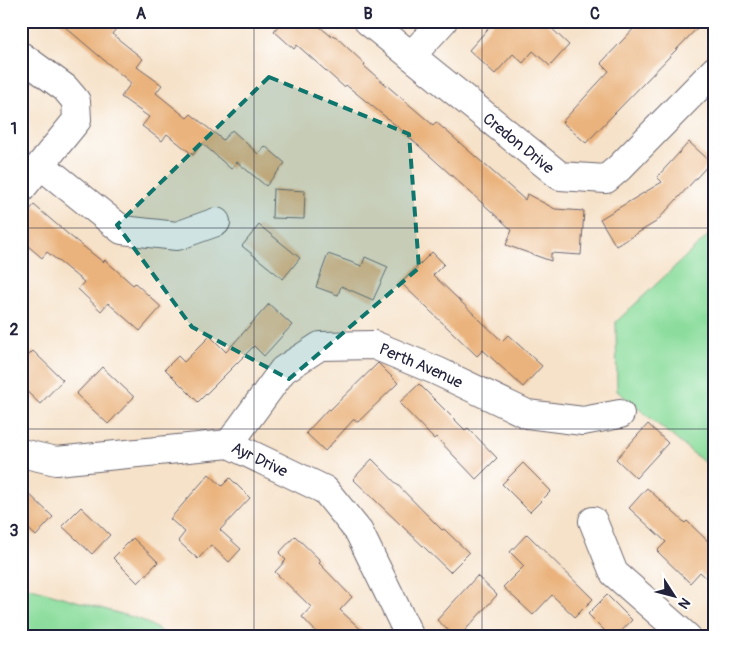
<svg xmlns="http://www.w3.org/2000/svg" width="736" height="658" viewBox="0 0 736 658" font-family="Pangolin,sans-serif">
<style>
.green{fill:#8cdd9d;stroke:#57806c}
.building{fill:#eab27b}
.lines{fill:none;stroke-linecap:round;stroke-linejoin:round}
.minor-casing{stroke:#6c656d;stroke-width:30}
.minor{stroke:#fff;stroke-width:28}
.marked{fill:#0f766e;fill-opacity:0.2;stroke:#0f766e;stroke-width:4;stroke-dasharray:10 6;stroke-linejoin:round}
.grid{fill:none;stroke:#22223b;stroke-width:1;stroke-opacity:0.55}
.labels{text-anchor:middle;stroke-width:4;stroke-linejoin:round;paint-order:stroke}
.street-label{font-size:16px;fill:#22223b;stroke:#fff}
.neatline{fill:none;stroke:#22223b;stroke-width:2}
.grid-label{font-size:16px;text-anchor:middle;font-weight:bold;fill:#22223b}
</style>
<rect width="100%" height="100%" fill="#fff"/>
<filter id="ink" filterUnits="userSpaceOnUse"><feTurbulence type="fractalNoise" baseFrequency=".02" numOctaves="2"/><feDisplacementMap in="SourceGraphic" scale="10" xChannelSelector="R" yChannelSelector="G"/><feConvolveMatrix kernelMatrix="1 2 1 2 8 2 1 2 1" color-interpolation-filters="sRGB"/></filter>
<filter id="wash" filterUnits="userSpaceOnUse"><feTurbulence type="fractalNoise" baseFrequency=".0096" numOctaves="4" result="noise"/><feDisplacementMap in="SourceGraphic" scale="20" xChannelSelector="R" yChannelSelector="G"/><feGaussianBlur stdDeviation="1.12" result="paint"/><feColorMatrix in="noise" values="0 0 0 0 0 0 0 0 0 0 0 0 0 0 0 0 0 1.4 0 .05"/><feComposite in="paint" operator="in"/></filter>
<g filter="url(#wash)">
<rect width="100%" height="100%" fill="#f6e2c9"/>
<path class="green" d="M715 229V471L617 391 616 322Z
M21 585 142 620 171 637H21Z"/>
<g id="blocks">
<path class="building" d="M58 21H122L112 34 143 59 137 67 162 85 156 93 187 118 191 114 223 140 232 130 258 154 265 146 285 163 266 186 237 162 231 169 202 143 193 155 167 134 162 141 142 126 149 117 121 97 131 83Z
M282 21H313L332 37 334 35 365 64 364 66 433 125 436 122 525 200 527 194 555 209 584 211 581 255 551 253V261L506 245 512 230 398 127 346 85 344 87 297 45 294 49 274 31Z
M495 21H544L569 45 550 66 533 51 523 63 513 54 495 74 469 50Z
M641 21H704L586 143 562 122 609 71 601 63Z
M689 142 711 162 656 222 616 246 600 219 662 182 657 177Z
M273 189 305 191 304 219 272 218Z
M34 205 69 235 103 262 105 260 133 285 135 283 161 307 140 331 108 303 101 311 78 289 84 282 47 252 42 258 21 240V220Z
M259 225 300 258 283 279 242 246Z
M432 252 444 264 433 275 502 341 508 335 542 366 523 387 483 350 477 356 401 283Z
M328 254 362 266 365 257 388 267 373 300 341 286 338 295 316 287Z
M269 304 292 325 264 356 254 346 198 402 165 369 178 356 184 362 210 336 226 352Z
M33 351 63 380 40 404 21 386V363Z
M378 363 398 383 358 422 354 419 325 451 306 433 328 409 330 410Z
M102 367 134 397 108 424 76 394Z
M419 384 465 430 468 428 497 458 476 479 436 437 434 439 399 403Z
M648 424 668 443 636 478 616 459Z
M372 459 442 530 444 529 469 553 450 572 353 479Z
M523 463 551 491 530 512 502 484Z
M209 474 222 486 230 478 250 498 220 530 241 549 229 562 211 545 198 559 178 541 185 532 170 519Z
M21 486 53 517 36 536 21 522Z
M647 488 685 523 687 521 715 548V586L700 572 690 583 657 551 666 542 629 508Z
M81 507 110 535 92 554 62 526Z
M527 534 593 599 575 617 552 595 533 615 503 587 524 566 510 552Z
M295 536 321 561 319 563 352 597 340 610 369 637H321L302 617 311 607 275 572 286 560 279 553Z
M133 538 158 562 138 583 113 558Z
M477 576 497 595 459 637H456L437 620Z
M607 595 632 620 616 637H611L588 614Z"/>
</g>
</g>
<g filter="url(#ink)">
<use href="#blocks" fill-opacity="0" stroke="#6c656d" stroke-width="1"/>
<g class="lines">
<g class="minor-casing">
<g id="minor">
<path id="s1" d="M368 21 560 176 606 179 619 168 715 70"/>
<path d="M21 56 65 88 76 101 77 120 21 189"/>
<path d="M411 56 443 21"/>
<path d="M42 166 122 230 177 236 216 222"/>
<path id="s2" d="M229 444 283 370 320 346 374 345 437 371 527 414 583 421 620 414"/>
<path id="s3" d="M21 453 56 461 229 444 325 490 359 532 410 637"/>
<path d="M593 521 614 573 687 637"/>
</g>
</g>
<use href="#minor" class="minor"/>
</g>
</g>
<path class="marked" d="M269 77 409 134 419 268 289 379 192 327 117 225Z"/>
<path class="grid" d="M254 21V637M482 21V637M21 228H715M21 429H715"/>
<g class="labels">
<g class="street-label">
<text dy="6" stroke="none"><textPath href="#s1" startOffset="194">Credon Drive</textPath></text>
<text dy="6" stroke="none"><textPath href="#s2" startOffset="241">Perth Avenue</textPath></text>
<text dy="6" stroke="none"><textPath href="#s3" startOffset="244">Ayr Drive</textPath></text>
</g>
</g>
<rect width="736" height="658" fill="none" stroke="#fff" stroke-width="55"/>
<g transform="translate(674 596) rotate(126)" stroke="#ffffff" stroke-width="4" paint-order="stroke">
<path d="M0-4L9 19L0 12L-9 19Z" fill="#22223b"/>
<text y="-8" font-size="14" font-weight="bold" text-anchor="middle" fill="#22223b">N</text>
</g>
<rect x="28" y="28" width="680" height="602" class="neatline"/>
<g class="grid-label">
<text x="141" y="19">A</text>
<text x="368" y="19">B</text>
<text x="595" y="19">C</text>
<text x="14" y="134">1</text>
<text x="14" y="335">2</text>
<text x="14" y="536">3</text>
</g>
</svg>
